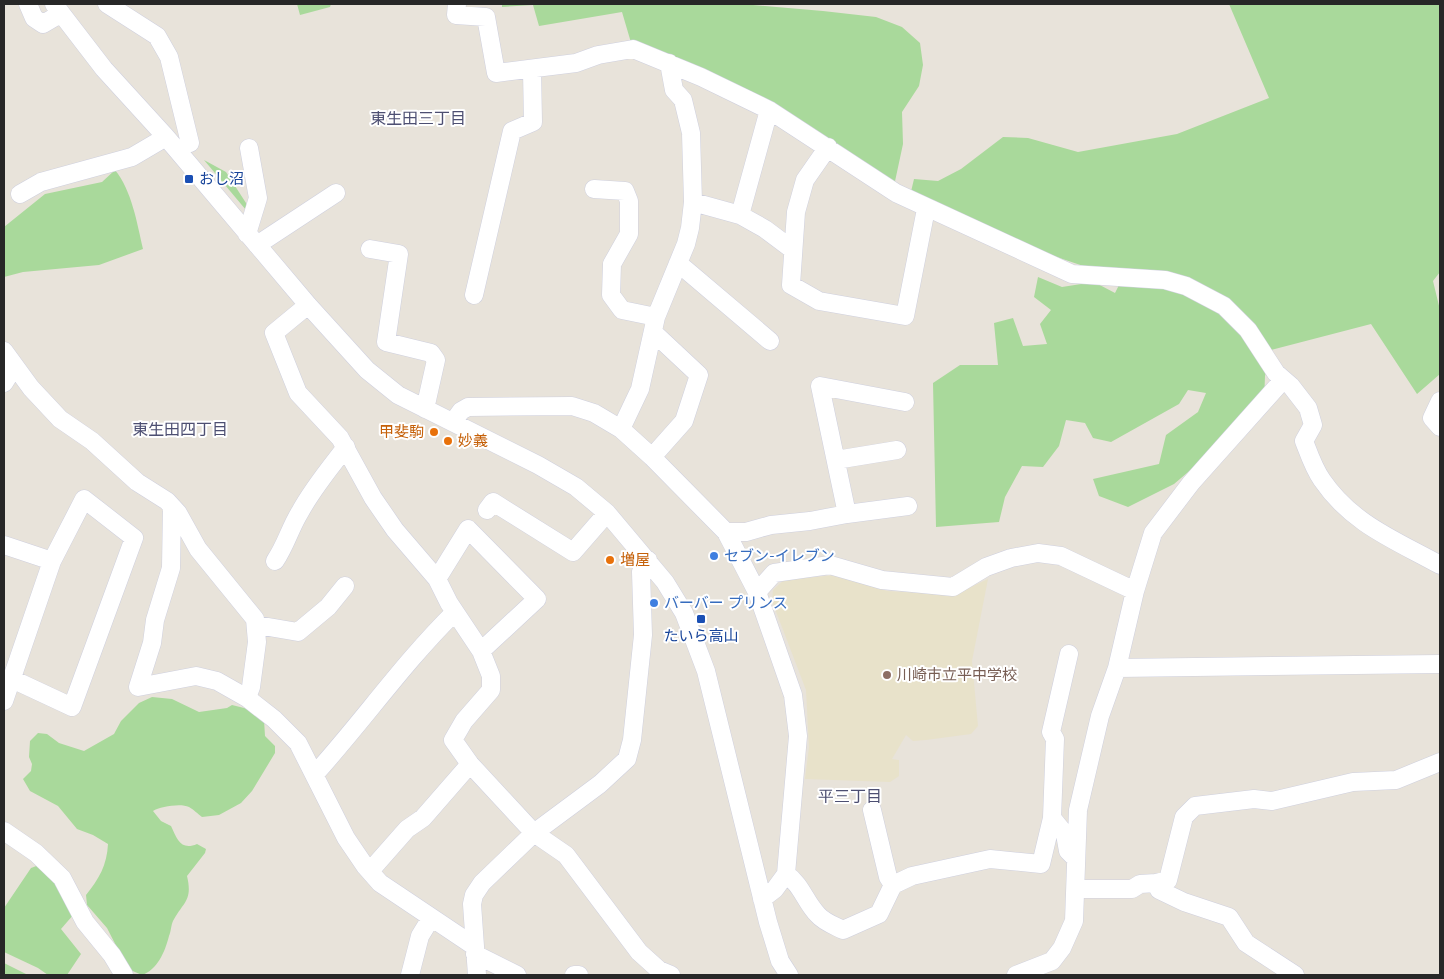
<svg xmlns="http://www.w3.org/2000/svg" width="1444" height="979" viewBox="0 0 1444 979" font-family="Quicksand,'Noto Sans JP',sans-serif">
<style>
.education{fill:#e8e2ca}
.green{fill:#a9d99b}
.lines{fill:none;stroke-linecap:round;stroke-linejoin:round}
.minor-casing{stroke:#cfd0de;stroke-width:19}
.minor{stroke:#fff;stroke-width:18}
.transit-dot{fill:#1a4fb4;stroke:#fff;stroke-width:2}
.food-dot{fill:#e8710a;stroke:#fff;stroke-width:2}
.shop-dot{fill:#3f7fe0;stroke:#fff;stroke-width:2}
.education-dot{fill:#8d6e63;stroke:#fff;stroke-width:2}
.labels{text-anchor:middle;stroke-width:4;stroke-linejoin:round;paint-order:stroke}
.transit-label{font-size:15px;fill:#164399;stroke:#fff;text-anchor:start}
.food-label{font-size:15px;fill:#c56008;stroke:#fff;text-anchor:start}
.shop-label{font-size:15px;fill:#366cbe;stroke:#fff;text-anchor:start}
.education-label{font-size:15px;fill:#785e54;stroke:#fff;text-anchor:start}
.neighbourhood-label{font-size:16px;fill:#4d4f72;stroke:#fff}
</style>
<rect width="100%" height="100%" fill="#e8e3da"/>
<path class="education" d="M836 575 887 591 954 595 988 579 972 661 978 726 971 734 926 740 913 741 906 735 892 759 899 760V776L890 782 805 779 809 747 806 690 772 601 773 590 784 580Z"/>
<path class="green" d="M297 4H331L330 7 300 15Z
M502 4H742L823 11 876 17 902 27 920 43 923 65 919 86 902 112 903 144 894 186 632 46 622 12 539 26 533 5 502 7Z
M1229 4H1440V272L1433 281 1440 310V374L1417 394 1371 324 1271 350 1265 376 1264 403 1226 440 1174 484 1128 507 1099 496 1093 479 1159 464 1166 435 1198 412 1206 393 1188 390 1179 404 1111 442 1093 438 1085 423 1066 420 1059 446 1043 467 1022 466 1005 497 999 522 936 527 933 383 960 365H998L994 323 1013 318 1023 346 1047 344 1040 324 1051 310 1034 297 1038 277 1062 287 1094 282 1115 293 1122 279 1018 244 909 200 914 179 938 181 961 169 1003 137 1028 138 1078 152 1177 134 1269 98Z
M204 160 226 172 246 203V210Z
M115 170C132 191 137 223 143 249L99 265 23 272 4 277V227L45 194 102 182Z
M152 697 172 699 199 712 227 708 232 705 248 709 264 720 265 736 275 746V753L252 791 241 803 219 815 202 817C198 814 193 809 189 807 180 803 160 807 153 811L161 821 171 826C177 839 181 851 197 844L206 849 205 853 187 876C193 901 183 902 173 921 171 925 171 932 169 936 165 952 157 970 142 975L128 969 107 928 87 905 86 895C99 879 107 865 108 844L93 835 77 829 58 806 30 791 23 779 31 771 32 764 29 757 30 741 38 733 47 734 59 743 84 751 114 734 121 721 139 703Z
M39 865 61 883 74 914 61 929 81 954 67 975H48L38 968 4 952V908L31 868Z
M4 963 28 975H4Z"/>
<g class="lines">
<g class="minor-casing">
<path id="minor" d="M28 4 34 18 43 24 60 14
M54 4 104 69 166 137 308 305 367 370 398 395 538 465 576 487 607 513 665 582 684 613 706 671 768 922 780 961 789 975
M107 4 157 36 169 57 190 143
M457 4 456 15 486 17 496 73 576 63 598 55 633 49 701 77 769 110 896 193 1072 274 1165 280 1186 286 1224 306 1248 330 1276 373 1291 386 1308 408 1313 425 1304 441C1309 454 1314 469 1322 480 1352 524 1395 540 1440 565
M828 147 805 180 796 212 791 285 819 301 905 316 926 209
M594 189 625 191 629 201V234L612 264 611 295 622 310 656 317
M20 194 41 182 132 157 166 137
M693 202 740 215 765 229 793 250
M740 215 769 110
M247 234 258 198 249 148
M257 245 336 193
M370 249 399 254 386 342 431 353 436 360 425 409
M678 263 770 341
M474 295 512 131 533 122 532 70
M308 305 274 333 298 393 340 438 373 498 395 530 437 579 449 603 481 651 491 676V690L464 721 453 740 470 764 534 833 566 855 639 952 659 970 671 975
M4 351 31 388 60 419 92 441 137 482 167 501 178 513 198 549 255 619 257 642 251 687 247 698
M4 383 14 367
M1440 401 1432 418 1440 427
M453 422 461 411 468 407 572 406 594 413 621 429 652 457 726 532 757 592 793 695 798 736 786 874 775 889 762 899
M621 429 640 389 656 317 686 244 690 228 693 202 691 133 683 100 674 90 669 63
M652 457 684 421 699 375 653 332
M836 460 897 450
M172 507 171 568 155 620 152 643 138 687 196 676 217 681 247 698 274 719 298 743 346 838 365 866 380 883 474 946
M487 510 493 502 573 552 607 513
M847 514 820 386 905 402
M726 532H746L771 525 810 521 847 514 908 506
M4 545 52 561
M275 561C286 545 290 528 300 512 313 488 330 468 346 447
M437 579 468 529 537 599 481 651
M757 592 774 573 830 565 882 580 953 587 986 567 1011 558 1038 553 1061 556 1135 591
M257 625 298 632 328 607 345 586
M1117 668 1440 664
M4 701 52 561 84 499 134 538 72 707 12 679
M315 774C363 721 404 662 455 612
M872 810 888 877 893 885
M1052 818 1065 834 1068 851 1073 856
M4 831 36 853 62 878 85 922 112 955 124 975
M370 871 407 829 423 818 470 764
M786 874C802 885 805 902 818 915 824 922 835 926 843 930L879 914 893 885 912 876 990 859 1041 864 1052 818 1055 739 1051 732 1069 654
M1156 883 1168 880 1184 817 1195 806 1254 799 1272 801 1353 782 1396 780 1440 762
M1076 889H1132L1140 884 1156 883 1159 890 1184 902 1229 917 1246 943 1295 975
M475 954 517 975
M410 975 420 936 431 918
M477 975 472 904 474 895 482 883 534 833 600 784 627 759 632 740 643 635 641 572 648 560
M574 975H579
M1016 975 1052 961 1062 948 1074 921 1078 810 1100 716 1117 668 1135 591 1153 533 1191 483 1283 380"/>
</g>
<use href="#minor" class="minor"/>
</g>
<g class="transit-dot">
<rect x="184" y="174" width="10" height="10" rx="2.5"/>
<rect x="696" y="614" width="10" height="10" rx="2.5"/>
</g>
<g class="food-dot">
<circle cx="434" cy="432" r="5"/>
<circle cx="448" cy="441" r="5"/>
<circle cx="610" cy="560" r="5"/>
</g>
<g class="shop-dot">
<circle cx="714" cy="556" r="5"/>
<circle cx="654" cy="603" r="5"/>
</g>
<circle class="education-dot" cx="887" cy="675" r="5"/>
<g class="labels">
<g class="transit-label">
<text x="199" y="184">おし沼</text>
<text x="701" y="641" text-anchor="middle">たいら高山</text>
</g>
<g class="food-label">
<text x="424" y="437" text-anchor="end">甲斐駒</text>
<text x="458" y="446">妙義</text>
<text x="620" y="565">増屋</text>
</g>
<g class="shop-label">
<text x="724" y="561">セブン-イレブン</text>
<text x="664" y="608">バーバー プリンス</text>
</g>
<g class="education-label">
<text x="897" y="680">川崎市立平中学校</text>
</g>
<g class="neighbourhood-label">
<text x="418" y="124">東生田三丁目</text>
<text x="180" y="435">東生田四丁目</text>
<text x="850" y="802">平三丁目</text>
</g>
</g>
<rect width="1444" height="979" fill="none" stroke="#272727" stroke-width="10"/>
</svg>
